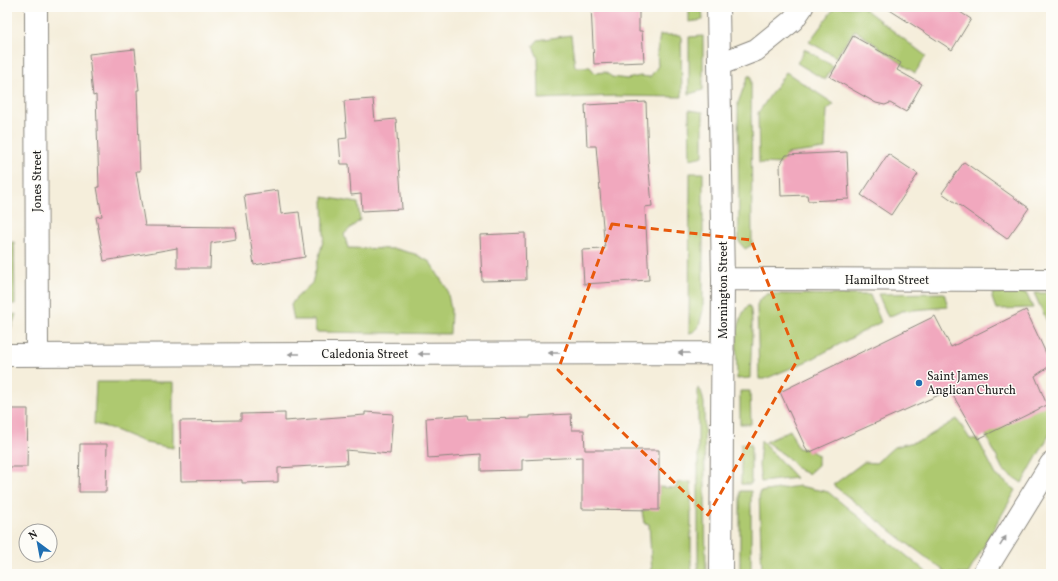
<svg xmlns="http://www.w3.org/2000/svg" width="1058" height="581" viewBox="0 0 1058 581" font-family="Vollkorn,serif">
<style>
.green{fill:#aec96f;stroke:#657246}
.building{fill:#f1a8be}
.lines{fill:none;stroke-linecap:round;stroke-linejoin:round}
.minor-casing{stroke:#88857c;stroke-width:24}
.minor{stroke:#fff;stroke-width:22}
.oneway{fill:#999}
.marked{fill:none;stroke:#e8590c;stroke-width:3;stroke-dasharray:8 5;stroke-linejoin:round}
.poi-dot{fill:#1f6fb2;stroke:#fdfcf7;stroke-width:1.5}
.labels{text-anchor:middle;stroke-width:3;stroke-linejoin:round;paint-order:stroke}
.street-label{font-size:12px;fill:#1c1c1c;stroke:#fdfcf7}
.poi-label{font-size:12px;fill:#1c1c1c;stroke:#fdfcf7;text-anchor:start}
</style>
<rect width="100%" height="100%" fill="#fdfcf7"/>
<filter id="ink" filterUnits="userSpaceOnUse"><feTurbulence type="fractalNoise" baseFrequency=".025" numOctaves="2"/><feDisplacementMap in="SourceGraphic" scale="8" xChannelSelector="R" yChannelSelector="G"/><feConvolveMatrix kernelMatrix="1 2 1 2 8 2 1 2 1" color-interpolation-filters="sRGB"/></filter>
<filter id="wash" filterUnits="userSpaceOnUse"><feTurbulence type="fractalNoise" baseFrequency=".012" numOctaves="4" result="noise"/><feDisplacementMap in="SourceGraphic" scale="16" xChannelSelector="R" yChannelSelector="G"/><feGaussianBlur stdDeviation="0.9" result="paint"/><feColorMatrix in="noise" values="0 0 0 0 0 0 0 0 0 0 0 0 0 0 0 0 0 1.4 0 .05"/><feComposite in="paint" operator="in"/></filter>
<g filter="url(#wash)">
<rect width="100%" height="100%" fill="#f5eedb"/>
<path class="green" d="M689 7H702L703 20 689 22Z
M835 7H862L926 56 915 73 855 30 836 57 809 42Z
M571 35 575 67H590L595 73 605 72 612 77 627 79 640 76 650 77 658 66 657 52 660 35H681L682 97 616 96 539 99 538 58 533 46 538 40Z
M703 36V90L689 94V37Z
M805 49 833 66 825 80 797 63Z
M786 72 834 104 827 110 825 149 786 154 784 164 759 163 758 113Z
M748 76H751L752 245 745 249 739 242 738 103Z
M689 110 703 112V156L690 159Z
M690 173H703V310L699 326 693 332 689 333Z
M323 197 358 203 360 220 344 234 348 248 396 249 415 254 430 262 447 289 451 310 450 334 316 332 314 320H294L291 305 295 299 312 283 324 237Z
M14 242 15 304H9V315L16 314 11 329 7 332V243Z
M944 293 948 307 902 311 888 317 878 294Z
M993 293H1026L1033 308 996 309 992 298Z
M1034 293H1051V330Z
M767 294 870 295 881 322 812 359 765 379H759L757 306 759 300Z
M749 305C755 313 750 365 750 378L737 379C737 359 733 319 749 305Z
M96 382H173V448L146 443 110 428 94 424Z
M698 388 701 391 704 403 706 574H698Z
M740 391H750L751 424H740Z
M1051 397V432L1022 483 1003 470 983 429Z
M957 419 970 439 978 440 996 475 1016 490 968 574H948L904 541 833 485 864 462 876 463 894 447 922 440Z
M790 430 798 448 809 450 818 455V465L808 474 799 470 787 457 766 442Z
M761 440 796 478 761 482 759 466Z
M741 444H751V484H741Z
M691 482V574H652L649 524 644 523 642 511 658 506 659 487 676 488 677 483Z
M799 486 828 492 929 574H762L759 492Z
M740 491H751V574H740Z"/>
<g id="blocks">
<path class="building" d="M591 7H639V31H642L644 62 594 64Z
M885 7H952L971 19 952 50Z
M853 36 901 63 897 70 922 84 906 112 890 103 885 105 876 103 830 77Z
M135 49 139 90H137L140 171H136L145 226 235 227 236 239 211 243 210 268H177V248L104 261 96 217 102 216 97 187H99L96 95 93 96 89 54Z
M373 99 375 121 396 119 402 209 362 211 361 194 351 195 349 164H341L339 139 347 138 344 101Z
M646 102 648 159 652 206 645 207 649 280 584 284 582 250 605 249 596 146H587L585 105Z
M847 152 849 199 808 201 807 195 781 196 780 165 786 155Z
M888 154 918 174 891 215 861 195Z
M964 162 1029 208 1007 239 942 193Z
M278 190 281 214 299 212 305 257 254 265 244 195Z
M525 233 526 280 482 281 480 235Z
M1026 310 1051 364V365L1035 376 1047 405 978 439 950 390 808 453 780 392 935 316 951 347Z
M7 409H28L27 467H7Z
M365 412 393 414 390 454 346 450 347 464 278 468V482L242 483V480L181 481 180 421 241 420V414L285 413V421L365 415Z
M571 414 572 430H584L585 450H659V510L582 509V457L522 460V470L481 471V454L428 458 426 418 467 415 468 419 530 418V416Z
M80 444H107L106 492H79Z"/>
</g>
</g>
<g filter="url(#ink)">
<use href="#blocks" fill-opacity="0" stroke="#88857c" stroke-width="1"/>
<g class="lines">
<g class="minor-casing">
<path id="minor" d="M36 7 37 355
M718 7 723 279 721 574
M720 64 756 50 793 20 802 7
M723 279 1051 280
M7 355 723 353
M983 574 1051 464"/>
</g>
<use href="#minor" class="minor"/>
</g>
<defs><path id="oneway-solid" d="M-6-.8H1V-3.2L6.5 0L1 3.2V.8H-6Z"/></defs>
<g class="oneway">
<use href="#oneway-solid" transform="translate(554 353) rotate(180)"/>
<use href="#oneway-solid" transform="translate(684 353) rotate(180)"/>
<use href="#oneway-solid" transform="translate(294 354) rotate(180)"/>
<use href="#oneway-solid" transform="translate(424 354) rotate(-180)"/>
<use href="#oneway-solid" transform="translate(1003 541) rotate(-58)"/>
</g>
</g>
<path class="marked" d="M612 224 751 240 798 359 708 515 558 370Z"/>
<circle class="poi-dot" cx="919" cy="383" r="4"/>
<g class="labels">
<g class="street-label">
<text transform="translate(37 181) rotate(-90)" y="4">Jones Street</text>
<text x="887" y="284">Hamilton Street</text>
<text transform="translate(723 290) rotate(-90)" y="4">Mornington Street</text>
<text x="365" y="358">Caledonia Street</text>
</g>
<g class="poi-label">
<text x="927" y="380">Saint James<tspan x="927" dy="14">Anglican Church</tspan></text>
</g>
</g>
<rect width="1058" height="581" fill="none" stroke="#fdfcf7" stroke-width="24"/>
<g transform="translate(38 543) rotate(328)"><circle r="19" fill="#fdfcf7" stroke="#a3a29f"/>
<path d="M0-3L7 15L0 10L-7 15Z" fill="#1f6fb2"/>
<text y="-6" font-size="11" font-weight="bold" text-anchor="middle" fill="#1c1c1c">N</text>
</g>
</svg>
